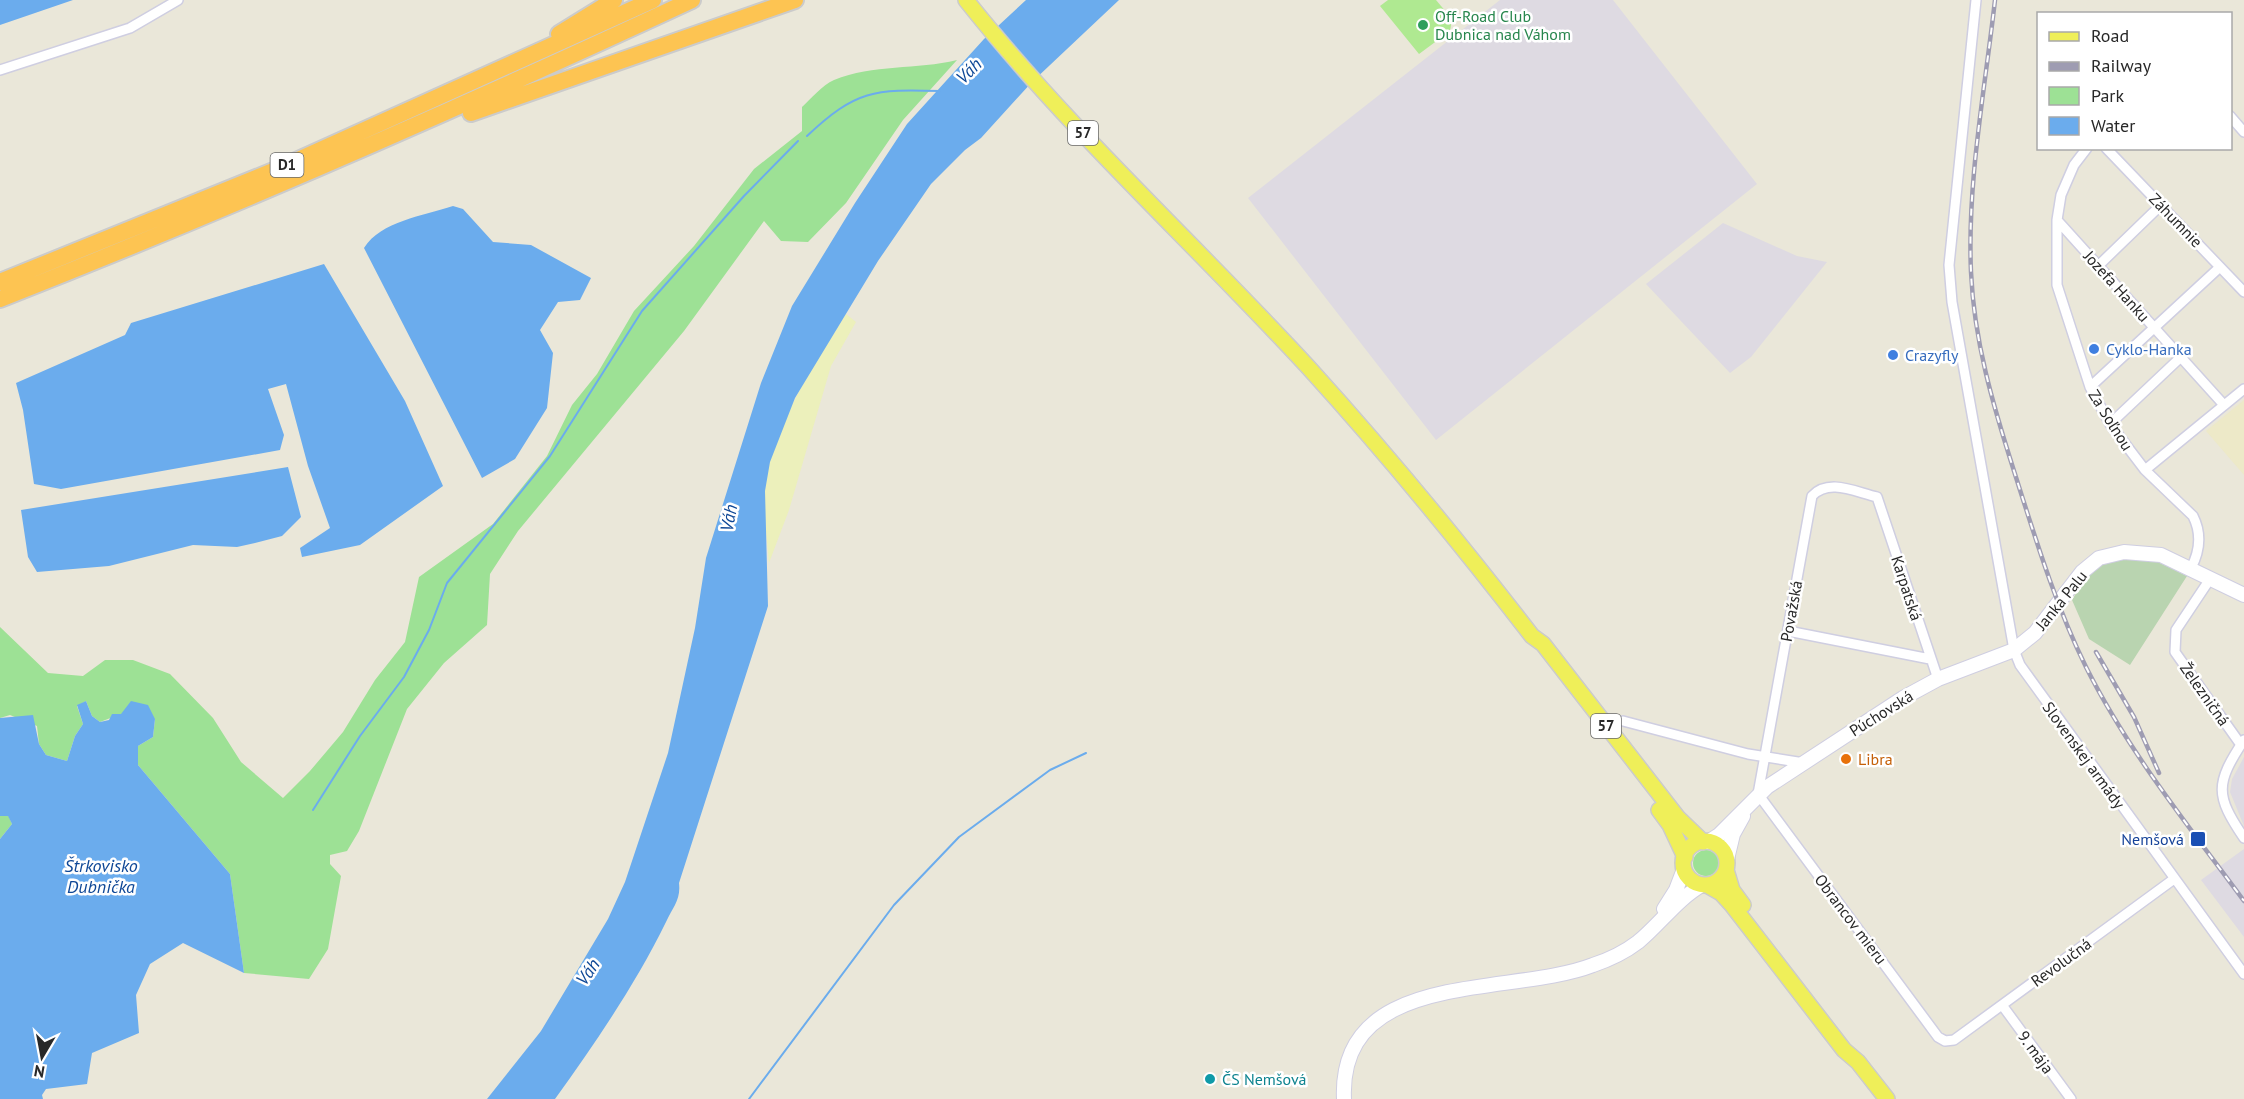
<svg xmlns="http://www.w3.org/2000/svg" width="2244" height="1099" viewBox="0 0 2244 1099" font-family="'PT Sans',sans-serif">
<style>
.industrial{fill:#dedae2}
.education{fill:#ede9c8}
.green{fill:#9de195}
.sand{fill:#ecf0bb}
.cemetery{fill:#b9d4b0}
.pitch{fill:#afe991}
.water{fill:#6baced}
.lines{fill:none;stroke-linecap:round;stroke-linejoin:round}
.stream{stroke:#6baced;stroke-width:2}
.minor-casing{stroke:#cfcee1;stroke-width:12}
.secondary-casing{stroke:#cfcee1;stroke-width:16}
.primary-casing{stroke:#cbcbcb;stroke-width:18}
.motorway-casing{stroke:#cbcbcb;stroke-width:20}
.minor{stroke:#fff;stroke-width:9}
.secondary{stroke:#fff;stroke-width:14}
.primary{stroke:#efef59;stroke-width:15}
.motorway{stroke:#fdc452;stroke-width:16}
.rail-casing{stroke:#9e9cb2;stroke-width:4.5}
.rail{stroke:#fff;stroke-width:2;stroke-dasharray:7;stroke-linecap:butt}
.leisure-dot{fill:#2e9e5b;stroke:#fff;stroke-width:2}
.shop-dot{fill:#3f7fe0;stroke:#fff;stroke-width:2}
.food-dot{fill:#e8710a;stroke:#fff;stroke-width:2}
.transit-dot{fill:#1a4fb4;stroke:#fff;stroke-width:2}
.culture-dot{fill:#0f9aa8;stroke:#fff;stroke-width:2}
.labels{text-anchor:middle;stroke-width:5;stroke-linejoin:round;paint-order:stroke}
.shield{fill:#fff;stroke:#686868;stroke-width:1.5}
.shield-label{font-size:15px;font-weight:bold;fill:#282828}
.leisure-label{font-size:16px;fill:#27864d;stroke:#fff;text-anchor:start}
.street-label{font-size:16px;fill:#282828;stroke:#fff}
.shop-label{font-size:16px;fill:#366cbe;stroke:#fff;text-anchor:start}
.food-label{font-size:16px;fill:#c56008;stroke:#fff;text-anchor:start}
.transit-label{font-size:16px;fill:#164399;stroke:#fff;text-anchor:end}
.culture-label{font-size:16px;fill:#0d838f;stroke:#fff;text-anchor:start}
.water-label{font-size:18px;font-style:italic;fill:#0e4796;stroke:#fff}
</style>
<rect width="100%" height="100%" fill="#eae7d9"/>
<path class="industrial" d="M1500 0H1613L1757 184 1436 440 1248 198Z
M1723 223 1797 256 1827 262 1751 357 1730 373 1646 284Z
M2244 757V826L2230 792 2232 779Z
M2244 849V937L2201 880Z"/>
<path class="education" d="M2244 400V475L2206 431Z"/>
<path class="green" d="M957 60 903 120 846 203 808 242 781 241 764 221 684 331 518 531 490 574 487 625 444 663 407 709 359 831 347 851 330 855V864L341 876 328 949 309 979 244 973 230 874 138 765V746L153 737 155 719 121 714 100 722 92 716 86 701 77 706 83 724 75 736 67 761 46 755 39 744 37 726 10 715 0 718V627L48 673 83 676 105 660H133L170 674 213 718 241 762 283 798 310 771 343 732 375 680 405 642 419 577 493 524 547 456 572 405 597 374 634 311 694 246 754 169 802 131V107C811 99 822 85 834 80 873 64 917 70 957 60Z
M8 815 12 824 0 839V816Z
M1693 863a13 13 0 1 1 26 0a13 13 0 1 1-26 0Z"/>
<path class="sand" d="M846 314 856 322 831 366 789 510 769 563C767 539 763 513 765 489 770 429 815 364 846 314Z"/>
<path class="cemetery" d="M2132 558 2154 560 2187 576 2130 665 2089 639 2072 600C2090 572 2096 560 2132 558Z"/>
<path class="pitch" d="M1388 0H1436L1452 19 1450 31 1419 54 1380 6Z"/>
<path class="water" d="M0 0H73L0 25Z
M1026 0H1119L1032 82 981 138 965 150 931 184 878 261 795 398 770 462 765 491 768 606 679 883C681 900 673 907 666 922 635 985 596 1042 555 1099H487L541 1031 608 919 625 882 668 753 695 628 706 558 761 383 792 306 855 203 907 124 984 39Z
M453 206 463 209 493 242 531 245 591 278 580 300 558 302 540 330 553 353 547 408 515 459 482 478 364 248C381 221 423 216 453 206Z
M324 264 405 401 443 486 360 545 302 557 300 548 330 528 308 466 286 384 268 389 284 435 280 450 61 489 34 484 23 410 16 383 125 335 131 323Z
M288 467 301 517 282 536 255 543 237 547 193 545 109 566 37 572 28 557 21 510Z
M86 701 92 716 100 722 109 720 112 714H121L131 701 148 705 155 719 153 737 138 746V765L230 874 244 973 183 943 150 964 136 995 139 1033 92 1053 87 1084 46 1089 42 1095 43 1099H0V839L12 824 8 816H0V718L33 715 39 744 46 755 67 761 75 736 83 724 77 705Z"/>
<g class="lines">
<path class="stream" d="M807 136C856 90 874 89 940 91
M313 810 360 736 404 677 429 630 447 583 550 456 642 311 744 196 798 141
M749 1099 894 905 959 837 1050 770 1086 753"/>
<g class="minor-casing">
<path id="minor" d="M1976 0 1949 265 1952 302 2014 650 2020 665 2244 974
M0 70 130 28 178 0
M2230 116 2244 132
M2087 148 2074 165 2061 195 2057 220V285L2090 387 2110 424 2145 470 2193 516C2202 534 2200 551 2191 568
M2106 148 2244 292
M2057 220 2224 405
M2099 265 2162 204
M2090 387 2220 267
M2110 424 2182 356
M2145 470 2244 389
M2210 579 2176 630 2175 652 2241 745
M1788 631 1930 659
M1938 679 1877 497C1855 492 1829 478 1812 496L1758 794 1938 1037 1945 1041 1954 1040 2174 879
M1623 721 1748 754 1804 763
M2244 740C2215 784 2215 795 2244 838
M2002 1005 2071 1099"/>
</g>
<g class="secondary-casing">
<path id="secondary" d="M1708 842 1719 835 1767 787 1903 698 1938 679 2014 650 2035 633 2082 572 2099 558 2124 552 2161 555 2244 595
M1727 859 1733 834 1743 816
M1664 909 1676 890 1684 869
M1344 1099C1338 968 1511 997 1593 965 1608 960 1625 952 1638 942 1660 924 1677 899 1702 885"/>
</g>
<g class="primary-casing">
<path id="primary" d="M966 0C1070 131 1196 245 1309 368 1387 454 1461 544 1532 636L1543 644 1678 818 1703 842
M1659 810 1670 825 1685 857
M1683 863a22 22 0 1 1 44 0a22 22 0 1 1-44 0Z
M1726 870 1732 890 1743 905
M1707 885 1721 893 1732 905 1844 1050 1858 1062 1887 1099"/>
</g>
<g class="motorway-casing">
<path id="motorway" d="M559 34 614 0
M471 113 795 0
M0 282 276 170 653 0
M0 299C234 207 464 106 692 0"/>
</g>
<use href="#minor" class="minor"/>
<use href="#secondary" class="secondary"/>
<use href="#primary" class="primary"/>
<use href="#motorway" class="motorway"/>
<g class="rail-casing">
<path id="rail" d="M1995 0C1985 89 1967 182 1971 272 1974 341 1993 405 2014 471 2035 537 2055 604 2086 667 2128 751 2188 825 2244 901
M2096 652 2134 717 2159 773"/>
</g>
<use href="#rail" class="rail"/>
</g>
<circle class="leisure-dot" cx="1423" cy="25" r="6"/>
<g class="shop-dot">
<circle cx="2094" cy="349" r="6"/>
<circle cx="1893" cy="355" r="6"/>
</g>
<circle class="food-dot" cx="1846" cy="759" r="6"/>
<rect class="transit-dot" x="2190" y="831" width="16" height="16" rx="3"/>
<circle class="culture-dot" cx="1210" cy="1079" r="6"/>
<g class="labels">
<g class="shield">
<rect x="1068" y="121" width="30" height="24" rx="4.5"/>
<rect x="270.5" y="153" width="33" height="24" rx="4.5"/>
<rect x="1591" y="714" width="30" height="24" rx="4.5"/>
</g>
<g class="shield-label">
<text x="1083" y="138">57</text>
<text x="287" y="170">D1</text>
<text x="1606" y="731">57</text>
</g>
<g class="leisure-label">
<text x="1435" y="22">Off-Road Club<tspan x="1435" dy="18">Dubnica nad Váhom</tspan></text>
</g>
<g class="street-label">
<text transform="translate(2176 220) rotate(46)" y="6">Záhumnie</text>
<text transform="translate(2117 286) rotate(48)" y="6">Jozefa Hanku</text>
<text transform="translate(2111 420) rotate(58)" y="6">Za Soľnou</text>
<text transform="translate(1907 588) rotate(72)" y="6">Karpatská</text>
<text transform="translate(2061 600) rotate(-51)" y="6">Janka Palu</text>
<text transform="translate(1791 611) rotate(-80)" y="6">Považská</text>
<text transform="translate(2205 694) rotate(55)" y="6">Železničná</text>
<text transform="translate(1881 713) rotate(-32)" y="6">Púchovská</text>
<text transform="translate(2084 755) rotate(54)" y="6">Slovenskej armády</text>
<text transform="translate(1851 919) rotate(53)" y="6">Obrancov mieru</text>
<text transform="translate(2061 962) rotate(-36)" y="6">Revolučná</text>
<text transform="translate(2036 1052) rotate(54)" y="6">9. mája</text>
</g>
<g class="shop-label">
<text x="2106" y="355">Cyklo-Hanka</text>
<text x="1905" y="361">Crazyfly</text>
</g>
<g class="food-label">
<text x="1858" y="765">Libra</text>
</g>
<g class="transit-label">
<text x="2184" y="845">Nemšová</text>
</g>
<g class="culture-label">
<text x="1222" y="1085">ČS Nemšová</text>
</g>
<g class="water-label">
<text transform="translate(969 71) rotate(-45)" y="6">Váh</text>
<text transform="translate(729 518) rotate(-80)" y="6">Váh</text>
<text x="101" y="872">Štrkovisko<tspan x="101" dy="21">Dubnička</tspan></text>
<text transform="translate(588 972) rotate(-56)" y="6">Váh</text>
</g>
</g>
<rect x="2037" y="12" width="195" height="138" fill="#ffffff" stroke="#a9a9a9" stroke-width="1.5"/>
<rect x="2049" y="32" width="30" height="9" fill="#efef59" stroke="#a9a9a9" stroke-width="1.5"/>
<text x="2091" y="42" font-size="18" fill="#282828">Road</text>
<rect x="2049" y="62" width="30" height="9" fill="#9e9cb2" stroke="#a9a9a9" stroke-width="1.5"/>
<text x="2091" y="72" font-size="18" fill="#282828">Railway</text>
<rect x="2049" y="87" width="30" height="18" fill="#9de195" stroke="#a9a9a9" stroke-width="1.5"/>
<text x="2091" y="102" font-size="18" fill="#282828">Park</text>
<rect x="2049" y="117" width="30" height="18" fill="#6baced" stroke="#a9a9a9" stroke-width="1.5"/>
<text x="2091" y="132" font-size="18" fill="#282828">Water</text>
<g transform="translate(42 1057) rotate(190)" stroke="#ffffff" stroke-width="4.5" paint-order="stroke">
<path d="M0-4.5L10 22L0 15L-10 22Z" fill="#282828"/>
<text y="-9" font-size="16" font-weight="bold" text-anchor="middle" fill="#282828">N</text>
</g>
</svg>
